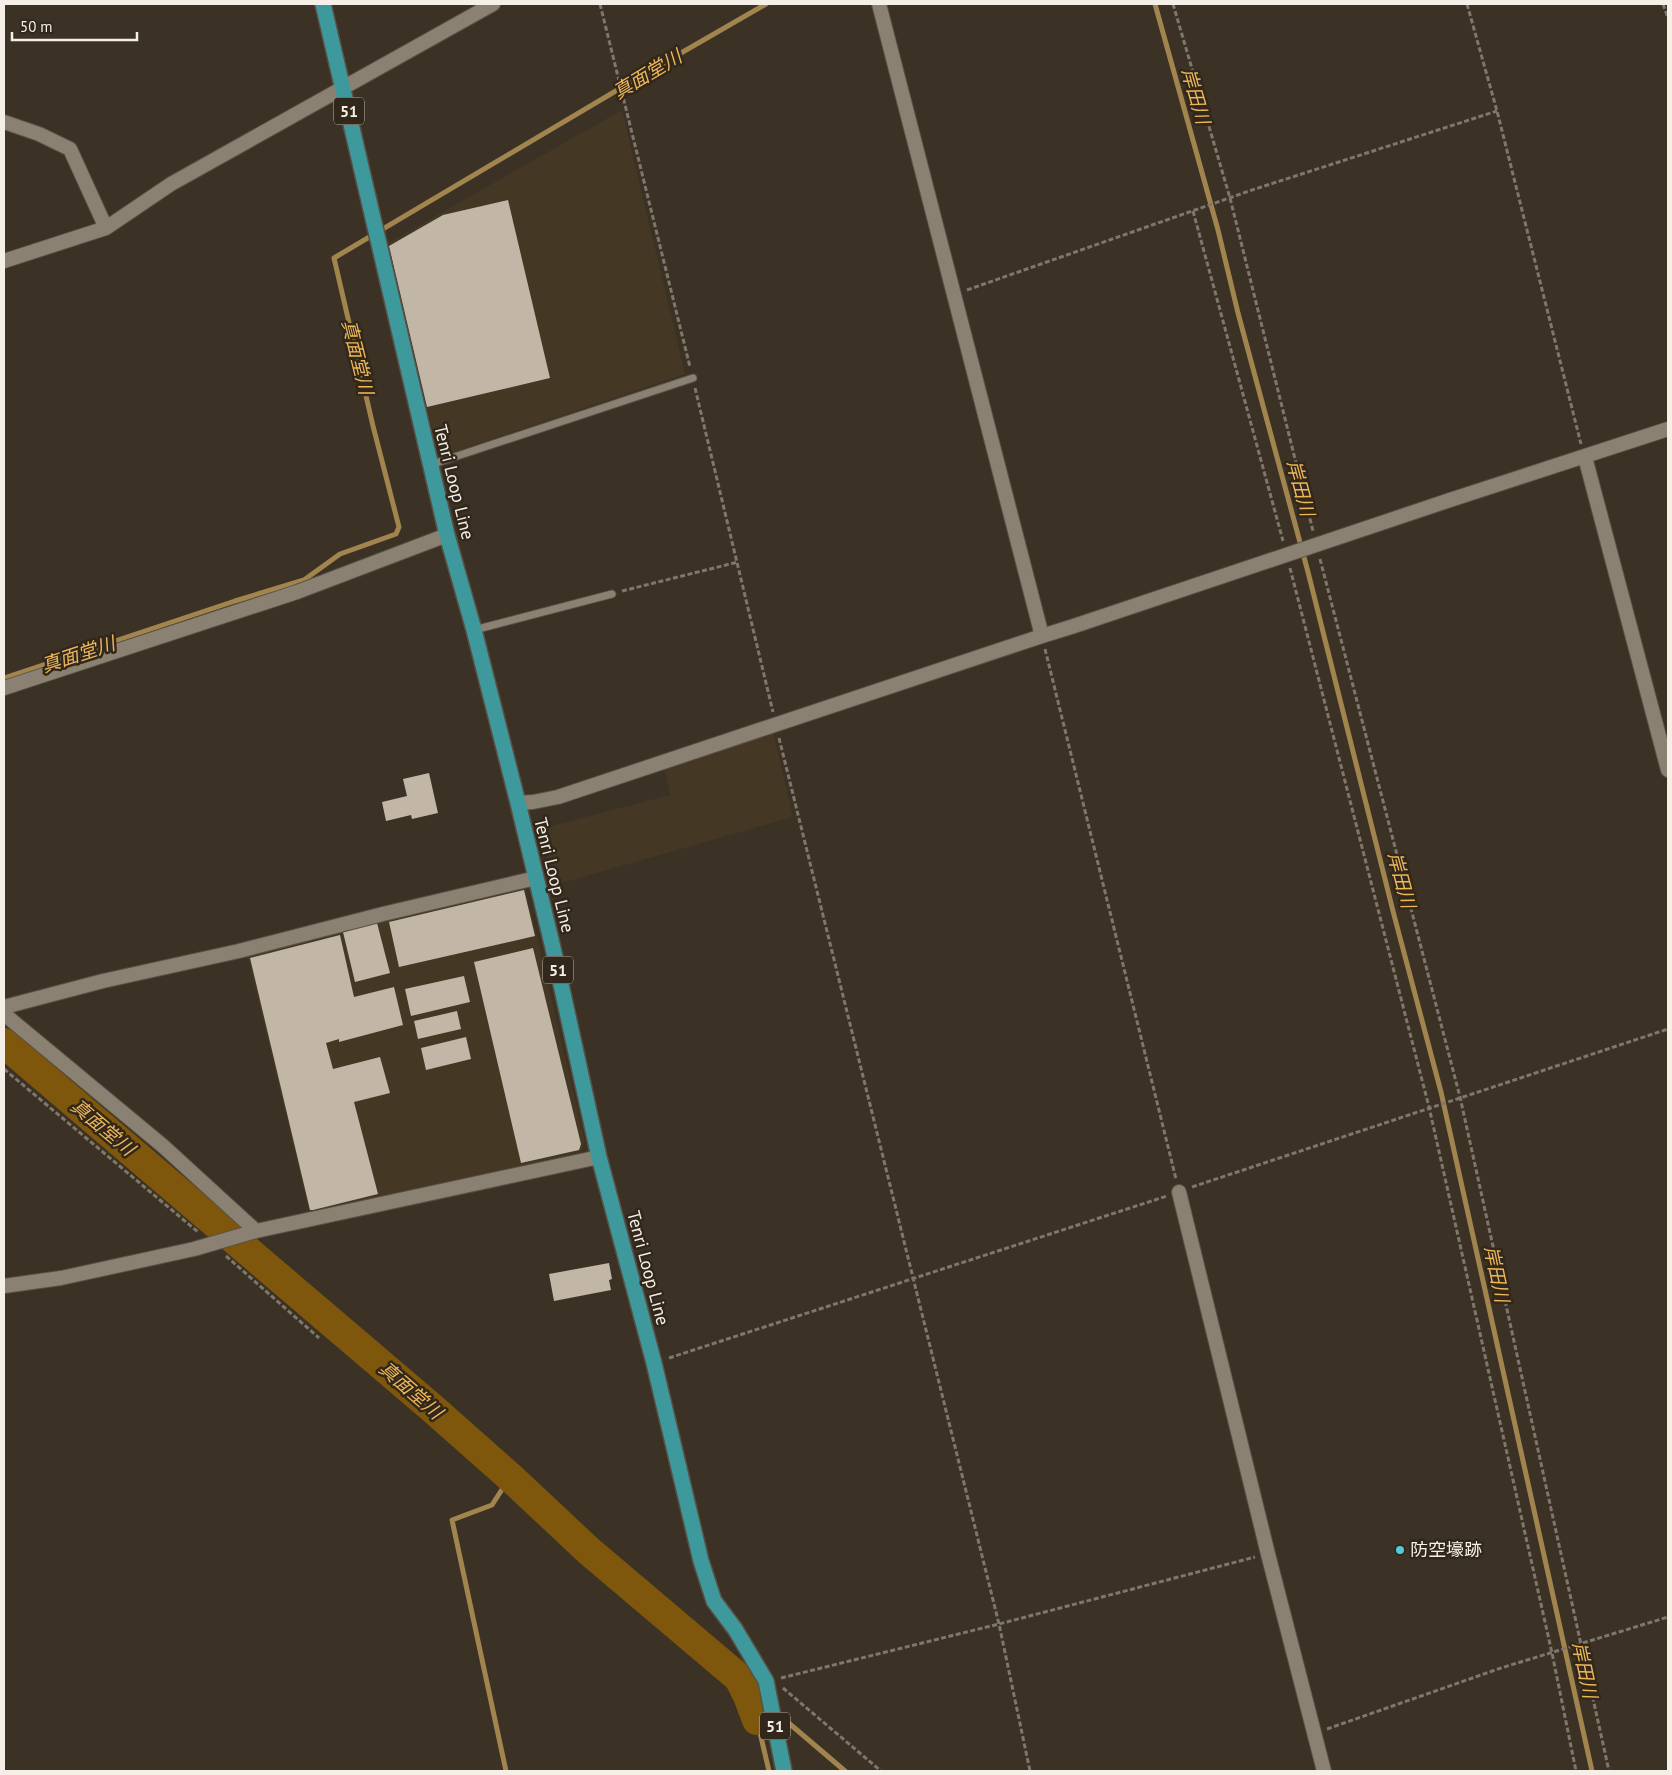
<svg xmlns="http://www.w3.org/2000/svg" width="1672" height="1775" viewBox="0 0 1672 1775" font-family="'PT Sans','Noto Sans JP',sans-serif">
<style>
.built{fill:#443724}
.lines{fill:none;stroke-linecap:round;stroke-linejoin:round}
.stream{stroke:#a2854e;stroke-width:5}
.river{stroke:#7e570c;stroke-width:30}
.building{fill:#c2b7a7}
.service-casing{stroke:#595146;stroke-width:9}
.minor-casing{stroke:#595146;stroke-width:16}
.primary-casing{stroke:#595146;stroke-width:18}
.path{stroke:#7f776c;stroke-width:3;stroke-dasharray:5 2.5;stroke-linecap:butt}
.service{stroke:#8b8172;stroke-width:7}
.minor{stroke:#8b8172;stroke-width:14}
.primary{stroke:#3e999d;stroke-width:15}
.poi-dot{fill:#53cbda;stroke:#31281b;stroke-width:2}
.labels{text-anchor:middle;stroke-width:5;stroke-linejoin:round;paint-order:stroke}
.shield{fill:#31281b;stroke:#bab3aa;stroke-width:1}
.shield-label{font-size:16px;font-weight:bold;fill:#f5efe7}
.street-label{font-size:18px;fill:#f5efe7;stroke:#31281b}
.poi-label{font-size:18px;fill:#f5efe7;stroke:#31281b;text-anchor:start}
.water-label{font-size:19px;font-style:italic;fill:#eeb65a;stroke:#31281b}
</style>
<rect width="100%" height="100%" fill="#3b3225"/>
<path class="built" d="M622 110 685 374 439 457 388 243Z
M773 731 793 817 555 885 540 829 670 795 664 768Z
M525 886 585 1142 580 1153 310 1215 247 954Z"/>
<g class="lines">
<path class="stream" d="M1155 4 1218 230 1238 313 1308 572 1394 915 1441 1092 1592 1771
M4 678 235 601 304 580 340 554 396 534 399 527 373 426 334 258 636 79 766 4
M784 1719 845 1771
M757 1720 769 1771
M506 1771 452 1520 492 1505 510 1477"/>
<path class="river" d="M4 1043 432 1408 510 1477 589 1551 739 1678 748 1696 757 1720"/>
</g>
<path class="building" d="M508 200 550 378 427 407 389 246 443 215Z
M429 773 438 813 412 819 411 815 386 821 382 802 407 796 403 779Z
M524 890 535 936 399 967 389 922Z
M377 923 390 973 355 982 343 932Z
M340 935 354 997 394 987 403 1025 339 1042V1039L326 1043 333 1069 380 1057 390 1093 354 1102 378 1194 313 1210H310L250 958Z
M533 948 581 1144 579 1150 521 1163 474 962Z
M464 976 470 1002 411 1016 405 989Z
M457 1011 461 1029 418 1039 414 1021Z
M466 1037 471 1059 426 1070 421 1048Z
M609 1263 612 1279 609 1280 611 1290 554 1301 549 1274Z"/>
<g class="lines">
<g class="service-casing">
<path id="service" d="M430 465 693 378
M474 630 612 594"/>
</g>
<g class="minor-casing">
<path id="minor" d="M879 4 1042 636
M4 122 39 134 70 149 106 228
M4 261 106 228 171 184 493 4
M1585 457 1668 770
M4 688 297 592 447 535
M518 803 533 802 558 797 1042 636 1074 626 1450 500 1668 429
M4 1007 103 981 239 951 383 914 536 878
M4 1014 163 1146 256 1231
M1179 1192 1268 1554 1324 1771
M4 1286 61 1278 194 1249 256 1231 599 1157"/>
</g>
<g class="primary-casing">
<path id="primary" d="M323 4 447 535 474 630 518 803 553 948 599 1157 654 1363 701 1561 714 1601 735 1629 766 1681 784 1771"/>
</g>
<path class="path" d="M600 4 690 367
M1173 4 1230 198 1313 531
M1467 4 1497 111 1581 444
M1663 4 1668 18
M1193 211 1283 541
M967 290 1252 190 1497 111
M695 388 773 712
M1320 559 1460 1097 1609 1771
M1290 568 1429 1107 1552 1653 1576 1771
M622 591 738 562
M1045 649 1176 1179
M779 738 999 1624 1030 1771
M4 1069 198 1232
M1192 1187 1668 1029
M226 1256 319 1338
M669 1358 1167 1196
M781 1678 999 1624 1255 1557
M783 1688 881 1771
M1327 1729 1501 1668 1668 1617"/>
<use href="#service" class="service"/>
<use href="#minor" class="minor"/>
<use href="#primary" class="primary"/>
</g>
<circle class="poi-dot" cx="1400" cy="1550" r="5"/>
<g class="labels">
<g class="shield">
<rect x="334" y="97.5" width="30" height="27" rx="4"/>
<rect x="543" y="956.5" width="30" height="27" rx="4"/>
<rect x="760" y="1712.5" width="30" height="27" rx="4"/>
</g>
<g class="shield-label">
<text x="349" y="117">51</text>
<text x="558" y="976">51</text>
<text x="775" y="1732">51</text>
</g>
<g class="street-label">
<text transform="translate(454 482) rotate(76)" y="6">Tenri Loop Line</text>
<text transform="translate(554 875) rotate(76)" y="6">Tenri Loop Line</text>
<text transform="translate(648 1268) rotate(75)" y="6">Tenri Loop Line</text>
</g>
<g class="poi-label">
<text x="1410" y="1556">防空壕跡</text>
</g>
<g class="water-label">
<text transform="translate(647 74) rotate(-31)" y="7">真面堂川</text>
<text transform="translate(1196 96) rotate(74)" y="7">岸田川</text>
<text transform="translate(358 357) rotate(76)" y="7">真面堂川</text>
<text transform="translate(1301 488) rotate(75)" y="7">岸田川</text>
<text transform="translate(78 654) rotate(-18)" y="7">真面堂川</text>
<text transform="translate(1402 880) rotate(75)" y="7">岸田川</text>
<text transform="translate(103 1127) rotate(40)" y="7">真面堂川</text>
<text transform="translate(1497 1274) rotate(78)" y="7">岸田川</text>
<text transform="translate(411 1390) rotate(41)" y="7">真面堂川</text>
<text transform="translate(1585 1670) rotate(78)" y="7">岸田川</text>
</g>
</g>
<rect width="1672" height="1775" fill="none" stroke="#f5efe7" stroke-width="10"/>
<path d="M12 32v8h125v-8" fill="none" stroke="#f5efe7" stroke-width="2.5"/>
<text x="20" y="32" font-size="15" fill="#f5efe7" stroke="#31281b" stroke-width="4" paint-order="stroke">50 m</text>
</svg>
